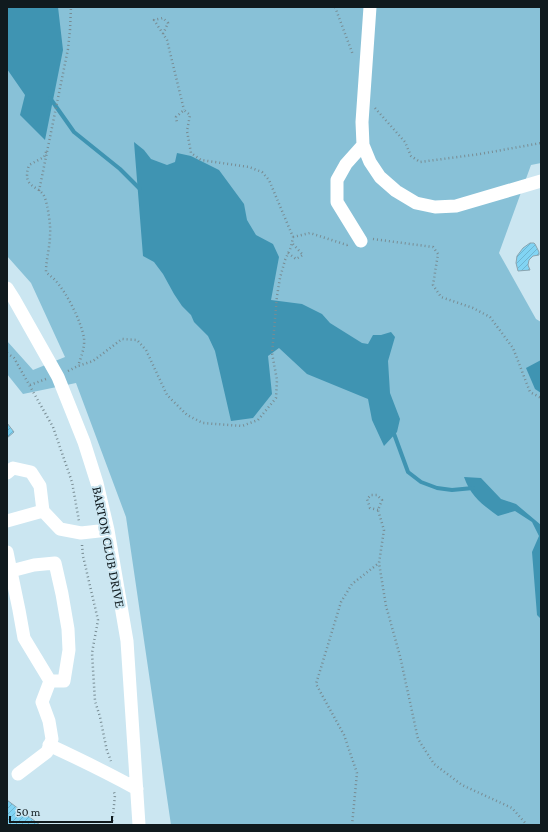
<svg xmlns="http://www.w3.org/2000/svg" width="548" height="832" viewBox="0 0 548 832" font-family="'Crimson Pro',serif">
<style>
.green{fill:#88c1d7}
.water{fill:#3f94b2}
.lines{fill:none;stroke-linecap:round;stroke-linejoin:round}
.stream{stroke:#3f94b2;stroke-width:4}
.building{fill:url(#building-hatch);stroke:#8ba4af}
.path{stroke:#788c93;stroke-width:2.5;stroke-dasharray:1 3;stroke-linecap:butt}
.minor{stroke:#fff;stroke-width:13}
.labels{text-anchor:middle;stroke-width:4;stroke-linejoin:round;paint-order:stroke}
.street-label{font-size:14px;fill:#101a1e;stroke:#cbe6f1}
</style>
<defs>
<pattern id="building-hatch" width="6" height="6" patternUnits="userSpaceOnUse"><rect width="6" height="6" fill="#81d4f4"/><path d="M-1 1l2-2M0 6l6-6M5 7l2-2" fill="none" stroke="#6eb5d1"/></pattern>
</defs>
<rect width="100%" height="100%" fill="#cbe6f1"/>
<path class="green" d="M7 7H541V163L531 165 499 253 536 319 541 322V825H171L126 517 76 383 23 394 7 374V341L33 370 65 357 31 283 7 256Z"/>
<path class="water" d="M7 7H58L63 50 45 140 20 115 25 95 7 69Z
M134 142 144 150 151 159 167 165 175 162 177 153 191 156 219 170 244 204 247 220 256 235 273 244 279 257 271 300 302 304 322 314 330 323 362 343 368 344 373 335H381L391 332 395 337 388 361 390 393 400 419 397 432 384 446 372 420 368 399 307 374 279 348 268 356 272 394 253 418 231 421 215 351 208 336 194 322 191 315 182 306 174 294 163 274 154 262 143 256Z
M541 360V393L535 389 526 368Z
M464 477 481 478 501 499 516 504 541 525V619L537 615 532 552 539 536 532 522 515 511 498 516C482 504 471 497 464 477Z"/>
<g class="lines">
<path class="stream" d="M50 98 74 132 120 169 140 189
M393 431 408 472 421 482 437 488 452 490 473 488"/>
</g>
<path class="building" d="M530 243H534L535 244 539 252V255L533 256 529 260 528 265 530 270 518 271 516 263 517 256 523 248Z
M7 423 14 432 7 438Z
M7 800 40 825H7Z"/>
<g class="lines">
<path class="path" d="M335 7 353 55
M163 34 168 23 163 18 154 20 167 40 184 110
M375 108 405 142 411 156 420 162 480 154 541 143
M46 152 44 157 29 165C21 190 40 184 45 198 48 207 51 226 50 235 50 247 46 259 46 272 49 275 52 277 55 280 67 293 81 321 84 338 85 348 81 357 78 366
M39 191 68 49 70 30 71 7
M293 237 310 233 347 245 349 244
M373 239 433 247 438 254 433 285 441 297 473 308 490 317 513 348 530 392 541 398
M288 253 296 259 303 255 292 243
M7 353 14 358 53 427 72 482 79 521
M68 371 78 366 93 361 122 339 137 340 146 350 167 395 187 415 203 423 242 426 258 420 276 398 277 380 272 353 277 296 280 278 285 260 291 247 293 237 269 180 262 172 249 167 201 160 191 153 187 131 190 115 184 110 176 117 177 123
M30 385 46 379
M378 510 370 508 367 499 371 495H377L382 500 378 510 384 530 379 563 386 606 400 656 418 739 434 764 462 785 512 808 527 825
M82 545 83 556 98 620 92 653 95 701 100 717 107 751 111 761
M112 825 115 795 114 792
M352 825 357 773 344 735 316 684 341 602 352 584 379 563"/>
<path class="minor" d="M370 7 362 122 363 145 370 162 380 177 396 191 416 203 435 207 456 206 541 181
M361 241 337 202V180L346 164 363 145
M7 288 14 299 58 377 84 442 97 483 108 530 127 641 139 825
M7 473 13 468 31 472 40 486 43 511
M7 521 43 511 60 529 81 533 108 530
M7 552 19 610 24 638 50 681 42 702 49 721 52 739 47 752 18 774
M11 571 34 565 55 563 62 594 68 629 69 650 64 681H50
M49 745C79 759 108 773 137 789"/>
</g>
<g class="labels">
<g class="street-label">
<text transform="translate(109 547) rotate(79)" y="5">BARTON CLUB DRIVE</text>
</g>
</g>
<rect width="548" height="832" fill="none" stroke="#101a1e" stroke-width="16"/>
<path d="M10 816v6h102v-6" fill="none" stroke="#101a1e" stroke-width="2"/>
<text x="16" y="816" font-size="12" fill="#101a1e" stroke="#cbe6f1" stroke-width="3" paint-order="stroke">50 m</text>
</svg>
